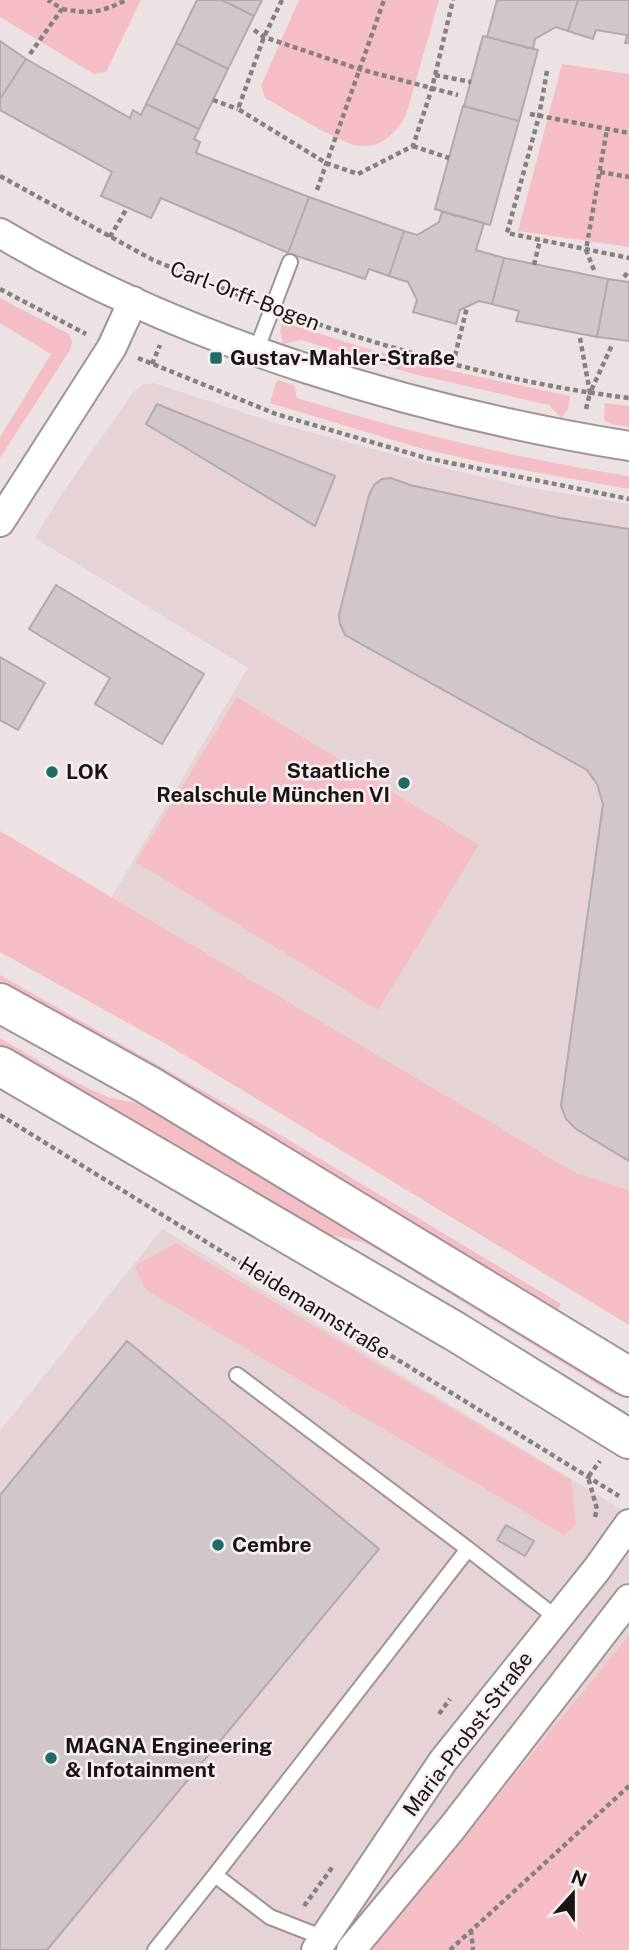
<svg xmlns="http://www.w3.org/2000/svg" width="629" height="1950" viewBox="0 0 629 1950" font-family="'Public Sans',sans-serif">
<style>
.built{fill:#e6d3d5}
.green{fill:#f5bec6}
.building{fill:#d1c7c8;stroke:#b3a9aa;stroke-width:2}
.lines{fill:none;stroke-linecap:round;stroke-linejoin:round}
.lane-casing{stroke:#9f9597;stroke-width:18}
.street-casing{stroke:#9f9597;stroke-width:32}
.secondary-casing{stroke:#9f9597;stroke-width:42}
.path{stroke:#868080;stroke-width:4.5;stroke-dasharray:5 3.5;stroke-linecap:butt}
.lane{stroke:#fff;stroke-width:14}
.street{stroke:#fff;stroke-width:28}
.secondary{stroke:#fff;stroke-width:38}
.poi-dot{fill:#206b66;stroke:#f9eff0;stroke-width:2.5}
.labels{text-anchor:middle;stroke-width:5;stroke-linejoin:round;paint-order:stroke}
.street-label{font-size:21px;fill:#181515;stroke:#f9eff0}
.poi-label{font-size:21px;font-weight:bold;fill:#181515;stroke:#f9eff0;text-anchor:start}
</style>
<rect width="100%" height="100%" fill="#ece2e3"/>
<path class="built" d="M154 383 272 422 448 469 526 487 629 504V1190L576 1173 111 898 248 668 35 538 61 495 133 393 142 385Z
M162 1229 629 1514V1635L371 1950H0V1431Z"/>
<path class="green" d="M0 0H141L106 72 94 74 0 17Z
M299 0H439L406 115C396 133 382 148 359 146 343 145 282 107 265 98L261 86Z
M562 64 629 74V247L518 231Z
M0 298 69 334 72 342 70 350 0 458V437L51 354 0 323Z
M283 322 371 350 452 371 570 396 568 410 561 418 549 405 413 374 301 340 283 344 280 331Z
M277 380 294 385 297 398C407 432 516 458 629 476V489L495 465 423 449 270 403Z
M605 403 629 406V427L611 424 604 420Z
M237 697 479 845 378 1010 136 862Z
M0 831 576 1173 629 1190V1325L166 1044 0 952Z
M0 975 272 1130 561 1304 555 1314 0 987Z
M0 1038C35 1058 70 1082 108 1097 122 1102 137 1101 151 1107L619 1389 615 1395 380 1251 365 1243 314 1231 0 1050Z
M176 1243 571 1480 576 1525 564 1535 146 1290 135 1266Z
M629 1635V1950H371L399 1916Z"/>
<path class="building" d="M197 0H222L254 16 228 69 176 43Z
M222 0H262L254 16Z
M497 0H578L568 31 556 27 535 39 533 49 487 37Z
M578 0H629V43H625L627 35 596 30 593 39 568 31Z
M483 36 538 50 519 121 464 106Z
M0 41 26 59 0 99Z
M176 43 228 69 199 129 146 104Z
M26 59 130 118 133 110 141 115 146 104 199 129 194 139 200 142 196 153 309 197 288 253 161 198 151 218 101 196 112 172 0 110V99Z
M463 106 519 121 490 225 435 209Z
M309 197 404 231 389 276 369 269 365 279 288 253Z
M442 212 484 223 476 250 504 258 492 304 479 301 460 310 456 324 413 312 417 300 408 282 389 276 404 231 417 235 439 222Z
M504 258 608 279 597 337 516 321 519 311 492 304Z
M608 279 629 282V341L597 337Z
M157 404 335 476 315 526 146 424Z
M391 478 410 485 560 518 629 529V1161L576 1129 566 1119 561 1106 603 804 597 784 587 770 345 635 340 624 339 615 369 495 374 485 382 479Z
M56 585 204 674 162 744 95 704 110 678 29 629Z
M0 657 45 683 18 730 0 720Z
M127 1341 379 1549 47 1950H0V1495Z
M506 1525 534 1541 525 1556 497 1540Z"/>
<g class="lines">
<g class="lane-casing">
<path id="lane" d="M256 351 290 262
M237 1375 468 1549
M324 1938 270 1917 215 1875 468 1549 557 1618
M155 1950 215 1875"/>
</g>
<g class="street-casing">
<path id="street" d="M0 233C185 343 418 412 629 446
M0 522 112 347 133 301
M316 1950 443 1761 597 1569 629 1524
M351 1950 452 1828 629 1599"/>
</g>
<g class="secondary-casing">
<path id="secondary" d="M0 1003 148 1085 629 1377
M0 1066 456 1332 629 1439"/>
</g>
<path class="path" d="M282 0 264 37 238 109 326 163 358 174 413 146 432 88 453 0
M62 9C91 14 100 13 126 0
M254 30 264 37 359 69 458 95
M30 54 62 9 48 0
M547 71 539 116 507 233 629 258
M435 75 471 82
M213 100 238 109
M530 114 629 133
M413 146 449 158
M600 172 629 177
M0 176 153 260 253 301
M317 190 384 0
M110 237 127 208
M534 265 540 240
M594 270 586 250 607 129
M624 277 629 271
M0 289 86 334
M294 316C402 353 515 384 629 398
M580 338 590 393 612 345
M138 358 276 414 426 458 629 499
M152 364 160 345
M453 364 467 307
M586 409 590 393
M0 1115 619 1496
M595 1517 597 1509 588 1477 600 1461
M439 1714 450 1699
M304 1906 334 1865
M471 1930 473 1950
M450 1950 629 1786"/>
<use href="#lane" class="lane"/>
<use href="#street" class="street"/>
<use href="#secondary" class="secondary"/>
</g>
<g class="poi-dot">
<rect x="209" y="351" width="14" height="14" rx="3.5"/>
<circle cx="52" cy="772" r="7"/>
<circle cx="404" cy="783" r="7"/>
<circle cx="218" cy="1545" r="7"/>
<circle cx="51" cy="1758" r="7"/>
</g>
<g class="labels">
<g class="street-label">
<text transform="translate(245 296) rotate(21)" y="7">Carl-Orff-Bogen</text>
<text transform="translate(315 1308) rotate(32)" y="7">Heidemannstraße</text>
<text transform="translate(468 1734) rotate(-53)" y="7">Maria-Probst-Straße</text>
</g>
<g class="poi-label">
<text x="230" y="365">Gustav-Mahler-Straße</text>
<text x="390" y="778" text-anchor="end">Staatliche<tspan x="390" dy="24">Realschule München VI</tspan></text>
<text x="66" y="779">LOK</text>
<text x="232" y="1552">Cembre</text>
<text x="65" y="1753">MAGNA Engineering<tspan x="65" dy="24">&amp; Infotainment</tspan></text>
</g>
</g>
<g transform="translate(573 1894) rotate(21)" stroke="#f9eff0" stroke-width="5" paint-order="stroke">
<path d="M0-5L12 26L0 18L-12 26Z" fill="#181515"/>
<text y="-10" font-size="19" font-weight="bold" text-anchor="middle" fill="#181515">N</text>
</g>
</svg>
